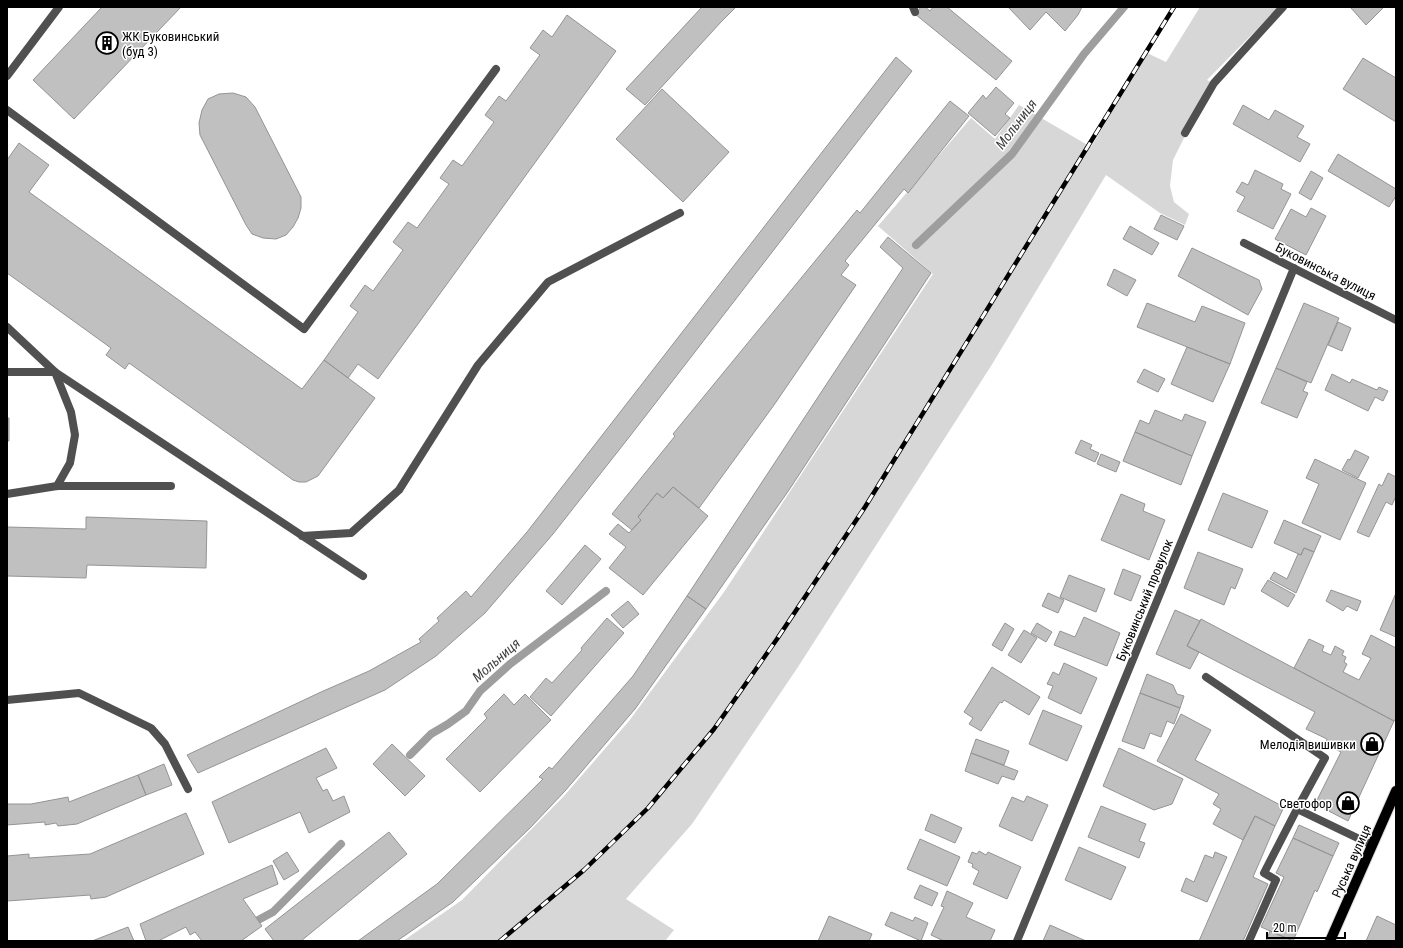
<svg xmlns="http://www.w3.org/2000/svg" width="1403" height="948" viewBox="0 0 1403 948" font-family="'Roboto Condensed',sans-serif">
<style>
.green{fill:#d7d7d7}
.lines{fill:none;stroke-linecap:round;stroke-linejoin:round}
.stream{stroke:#9e9e9e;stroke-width:8}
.building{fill:#c0c0c0;stroke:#949494}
.primary-casing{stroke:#dbdbdb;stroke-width:12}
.lane{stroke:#505050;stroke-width:8}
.street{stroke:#505050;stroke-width:8}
.primary{stroke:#000;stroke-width:10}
.rail-casing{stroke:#000;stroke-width:4.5}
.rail{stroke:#fff;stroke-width:3;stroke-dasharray:9;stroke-linecap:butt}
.labels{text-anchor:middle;stroke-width:3;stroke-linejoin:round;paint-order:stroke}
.poi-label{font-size:13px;fill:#000;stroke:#fff;text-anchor:end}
.street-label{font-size:13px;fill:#000;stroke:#fff}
.water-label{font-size:14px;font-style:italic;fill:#3f3f3f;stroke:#fff}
</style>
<rect width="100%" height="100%" fill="#fff"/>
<path class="green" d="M1200 7H1279L1207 80 1215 84 1186 134 1173 160 1170 186 1174 202 1189 214 1185 225 1160 213 1106 175 991 366 798 667 692 824 626 899 674 930 665 941H403L462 900 564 796 629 721 724 592 933 274 878 226 971 118 995 139 1019 105 1091 147 1147 53 1166 62Z"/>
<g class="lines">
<path class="stream" d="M916 245 1012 154 1084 54 1124 7
M410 755 431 734 448 724 466 711 480 691 510 664 606 591
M249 925 273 912 341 844"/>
</g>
<path class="building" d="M102 7H181L74 119 33 80Z
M702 7H736L721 22 645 105 626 89Z
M921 7H925L930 11 933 7H947L1012 61 996 80 915 14Z
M1008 7H1082L1078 15 1065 31 1046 12 1030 30Z
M1353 7H1384L1366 25 1351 8Z
M567 15 616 51 378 379 358 364 348 378 324 360 358 312 350 306 365 285 373 291 403 250 393 242 408 222 417 228 449 184 440 178 453 160 462 166 494 122 485 115 499 96 506 101 540 55 530 48 543 30 552 37Z
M896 57 912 71 630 436 553 534 485 613 436 656 385 690 198 773 187 755 321 692 369 671 421 642 419 639 439 621 437 618 466 591 471 597 527 532Z
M1363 58 1396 78V122L1343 89Z
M996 87 1014 103 1005 114 1010 118 995 136 968 113 983 95 986 99Z
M662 89 729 152 683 202 616 139Z
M233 93 246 97 255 107 301 197V208L298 218 293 227 286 235 276 239 263 238 252 234 246 225 200 135 199 123 202 110 208 99 219 94Z
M950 101 969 116 908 193 904 189 845 261 849 265 841 275 856 285 774 405 699 508 673 487 663 498 657 493 638 517 641 520 632 530 612 514 675 436 673 434 857 210 860 213Z
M1243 105 1269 120 1275 110 1304 126 1297 137 1310 144 1300 162 1233 124Z
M19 143 49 165 29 192 302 389 324 360 375 398 318 476 306 482H299L293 480 129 363 125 369 106 355 111 348 7 273V160Z
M1338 154 1396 189V196L1389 207 1328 171Z
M1255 170 1283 184 1281 189 1291 194 1273 229 1237 211 1245 197 1236 192 1242 182 1248 185Z
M1311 171 1323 178 1311 200 1299 193Z
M1311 208 1326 216 1306 255 1275 239 1291 209 1306 217Z
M1161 215 1184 226 1177 240 1154 229Z
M1130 226 1159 243 1152 255 1123 239Z
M888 237 931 273 789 490 706 609 687 596 903 268 880 247Z
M1192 248 1259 280 1262 289 1248 315 1178 276Z
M1114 269 1136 280 1127 296 1107 285Z
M1147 303 1195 322 1202 306 1245 323 1230 364 1137 327Z
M1304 303 1339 318 1311 383 1276 368Z
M1338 322 1351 328 1342 351 1328 345Z
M1187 347 1230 364 1213 402 1171 384Z
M1276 368 1307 382 1303 391 1308 393 1297 418 1261 403Z
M1144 369 1165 379 1158 392 1137 382Z
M1332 374 1350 383 1352 379 1377 390 1379 387 1388 391 1383 401 1375 397 1368 411 1325 390Z
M1155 410 1182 421 1185 414 1206 422 1192 456 1135 432 1140 420 1149 424Z
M7 418H9V441H7Z
M1135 432 1192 456 1181 485 1123 461Z
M1081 440 1092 445 1090 449 1099 453 1095 462 1075 453Z
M1355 450 1369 457 1358 478 1342 470 1348 459 1350 460Z
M1101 454 1120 462 1116 472 1097 464Z
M1315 459 1366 483 1340 540 1302 523 1319 484 1306 478Z
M1388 473 1396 477V496L1392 505 1386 502 1369 537 1357 532 1379 484 1382 486Z
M673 487 708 516 643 595 609 568 626 547 609 534 618 524 629 533 641 520 638 517 657 493 663 498Z
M1223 493 1268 511 1252 548 1208 530Z
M1121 494 1145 504 1143 511 1165 520 1149 560 1101 540Z
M86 517 207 521 206 568 87 565 86 578 7 576V527L86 529Z
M1284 520 1321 536 1314 552 1304 548 1301 555 1274 543Z
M585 545 601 559 562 605 546 591Z
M1304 548 1314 552 1296 593 1270 579 1274 572 1287 579 1298 554 1301 555Z
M1198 552 1243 569 1235 589 1231 587 1224 605 1184 588Z
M1123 569 1141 576 1131 601 1114 594Z
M1069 575 1105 589 1096 612 1060 597Z
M1268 580 1295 595 1288 607 1261 591Z
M1331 590 1361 601 1357 611 1347 606 1343 611 1326 601Z
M1048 593 1064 600 1058 613 1042 606Z
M1396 593V637L1380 630Z
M687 596 706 609 635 709 565 791 530 828 453 902 397 941H358L437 884 543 779 539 777 549 767 552 769 633 676Z
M628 601 639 614 623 628 611 615Z
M1175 610 1200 621 1187 646 1199 652 1190 669 1156 654Z
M1084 617 1120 633 1107 666 1054 645 1060 631 1075 637Z
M607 618 624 633 551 716 530 697 546 678 552 683 582 650 581 648Z
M1201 619 1394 721 1348 821 1315 804 1341 752 1325 744 1327 739 1306 729 1315 712 1187 646Z
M1005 623 1014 629 1002 651 992 645Z
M1037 623 1052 632 1046 642 1031 633Z
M1024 630 1037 638 1021 663 1008 655Z
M1371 635 1396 648V718L1394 721 1294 668 1309 639 1324 646 1322 651 1331 655 1335 646 1344 651 1342 655 1346 657 1344 662 1347 664 1343 672 1359 680 1371 658 1362 654Z
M1064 663 1097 678 1081 714 1048 698 1053 686 1047 684 1053 672 1059 675Z
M992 667 1040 697 1029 715 1004 700 1002 703 1000 702 981 731 969 724 973 718 964 712Z
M1147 674 1173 685 1177 694 1184 696 1180 708 1140 693Z
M1140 693 1180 708 1174 724 1167 721 1161 737 1150 733 1144 749 1122 741Z
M504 694 514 705 525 694 551 720 480 792 446 759 487 718 484 714Z
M1043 710 1082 726 1067 761 1029 744Z
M1181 714 1211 730 1195 760 1284 807 1275 826 1255 816 1243 840 1213 824 1221 809 1213 804 1219 794 1157 761Z
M976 739 1009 751 1004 765 971 753Z
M392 744 425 776 405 796 373 764Z
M326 748 337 768 316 778 323 791 327 789 333 801 344 796 350 812 309 833 300 812 229 843 212 802Z
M1119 748 1183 779 1172 804 1154 810 1103 786Z
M971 753 1018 771 1014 780 1002 776 998 784 965 771Z
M164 764 172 785 146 795 138 775Z
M138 775 146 795 77 824 58 826 56 823 45 825V822L7 825V804H31L68 797 69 802Z
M1027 796 1048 805 1032 841 999 826 1012 797 1024 802Z
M1101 806 1146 824 1139 841 1145 843 1139 858 1088 837Z
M186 813 204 854 106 897 91 899 90 895 7 901V856L29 854V858L90 854Z
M931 814 962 828 955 843 925 830Z
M1255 816 1275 826 1253 877 1268 884 1243 941H1199L1243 840Z
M1299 825 1339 843 1333 856 1293 838Z
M389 832 407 854 301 941H274L265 929Z
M1293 838 1333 856 1317 892 1315 890 1293 941 1261 927 1284 877 1276 873Z
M920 839 960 857 947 886 907 869Z
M1079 847 1126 867 1111 900 1065 880Z
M979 851 986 855 988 852 1021 867 1007 899 973 884 979 871 972 867 973 864 968 862 972 852 977 854Z
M287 852 299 871 284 880 273 861Z
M1215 852 1227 857 1207 902 1181 891 1186 878 1194 882 1205 855 1213 858Z
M272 865 278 884 243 899 262 926 241 941H202L195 932 190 935 186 927 158 941H146L140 924Z
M920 885 938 893 932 906 914 898Z
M947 891 973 903 966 917 995 930 990 941H944L931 935 944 907 941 906Z
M891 912 913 921 915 917 928 923 921 941 885 925Z
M829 916 872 934 869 941H818Z
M1377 916 1396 925V941H1366Z
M1050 925 1086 941H1043Z
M128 927 134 941H92Z
M1270 931 1293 941H1266Z"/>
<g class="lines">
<g class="primary-casing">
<path id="primary" d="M1330 941 1396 791"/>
</g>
<path class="lane" d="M913 7 915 12
M7 76 59 7
M7 110 304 329 496 69
M7 372H55L363 576
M7 494 57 486H171
M302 536 351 533 399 490 478 365 548 282 680 213
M1206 677 1325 758 1297 809 1372 845
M7 700 79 693 151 728 165 744 188 789
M1249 941 1276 880 1264 873 1297 809"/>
<path class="street" d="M1185 133 1214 83 1283 7
M1244 243 1396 320
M7 327 55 372 71 412 75 435 70 463 57 486
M1017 941 1294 268"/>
<use href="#primary" class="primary"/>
<g class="rail-casing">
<path id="rail" d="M500 941 584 870 648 808 714 729 777 639 865 507 1174 7"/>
</g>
<use href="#rail" class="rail"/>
</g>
<defs>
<g id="building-ring" transform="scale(1.15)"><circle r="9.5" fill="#fff" stroke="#000" stroke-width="1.5"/><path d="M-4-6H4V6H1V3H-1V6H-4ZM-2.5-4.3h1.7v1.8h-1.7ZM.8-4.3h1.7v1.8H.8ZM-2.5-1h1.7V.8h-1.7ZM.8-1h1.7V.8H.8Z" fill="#000"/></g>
<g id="shop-ring" transform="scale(1.15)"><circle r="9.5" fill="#fff" stroke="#000" stroke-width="1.5"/><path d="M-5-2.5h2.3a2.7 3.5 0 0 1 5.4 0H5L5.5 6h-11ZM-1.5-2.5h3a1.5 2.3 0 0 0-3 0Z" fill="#000"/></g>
</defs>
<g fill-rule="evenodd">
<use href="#building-ring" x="107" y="43"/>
<use href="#shop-ring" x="1372" y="744"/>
<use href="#shop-ring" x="1348" y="803"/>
</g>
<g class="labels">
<g class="poi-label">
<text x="122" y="41" text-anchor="start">ЖК Буковинський<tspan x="122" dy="15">(буд 3)</tspan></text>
<text x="1356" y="749">Мелодія вишивки</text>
<text x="1332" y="808">Светофор</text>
</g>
<g class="street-label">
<text transform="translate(1326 271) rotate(27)" y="5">Буковинська вулиця</text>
<text transform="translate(1144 600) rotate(-68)" y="5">Буковинський провулок</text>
<text transform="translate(1351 861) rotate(-66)" y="5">Руська вулиця</text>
</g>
<g class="water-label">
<text transform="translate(1016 124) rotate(-53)" y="5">Мольниця</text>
<text transform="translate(496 660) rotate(-41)" y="5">Мольниця</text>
</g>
</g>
<rect width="1403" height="948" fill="none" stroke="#000000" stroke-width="16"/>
<path d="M1267 932v6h78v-6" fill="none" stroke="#000000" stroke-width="2"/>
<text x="1273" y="932" font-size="12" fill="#000000" stroke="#ffffff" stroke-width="3" paint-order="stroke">20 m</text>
</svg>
